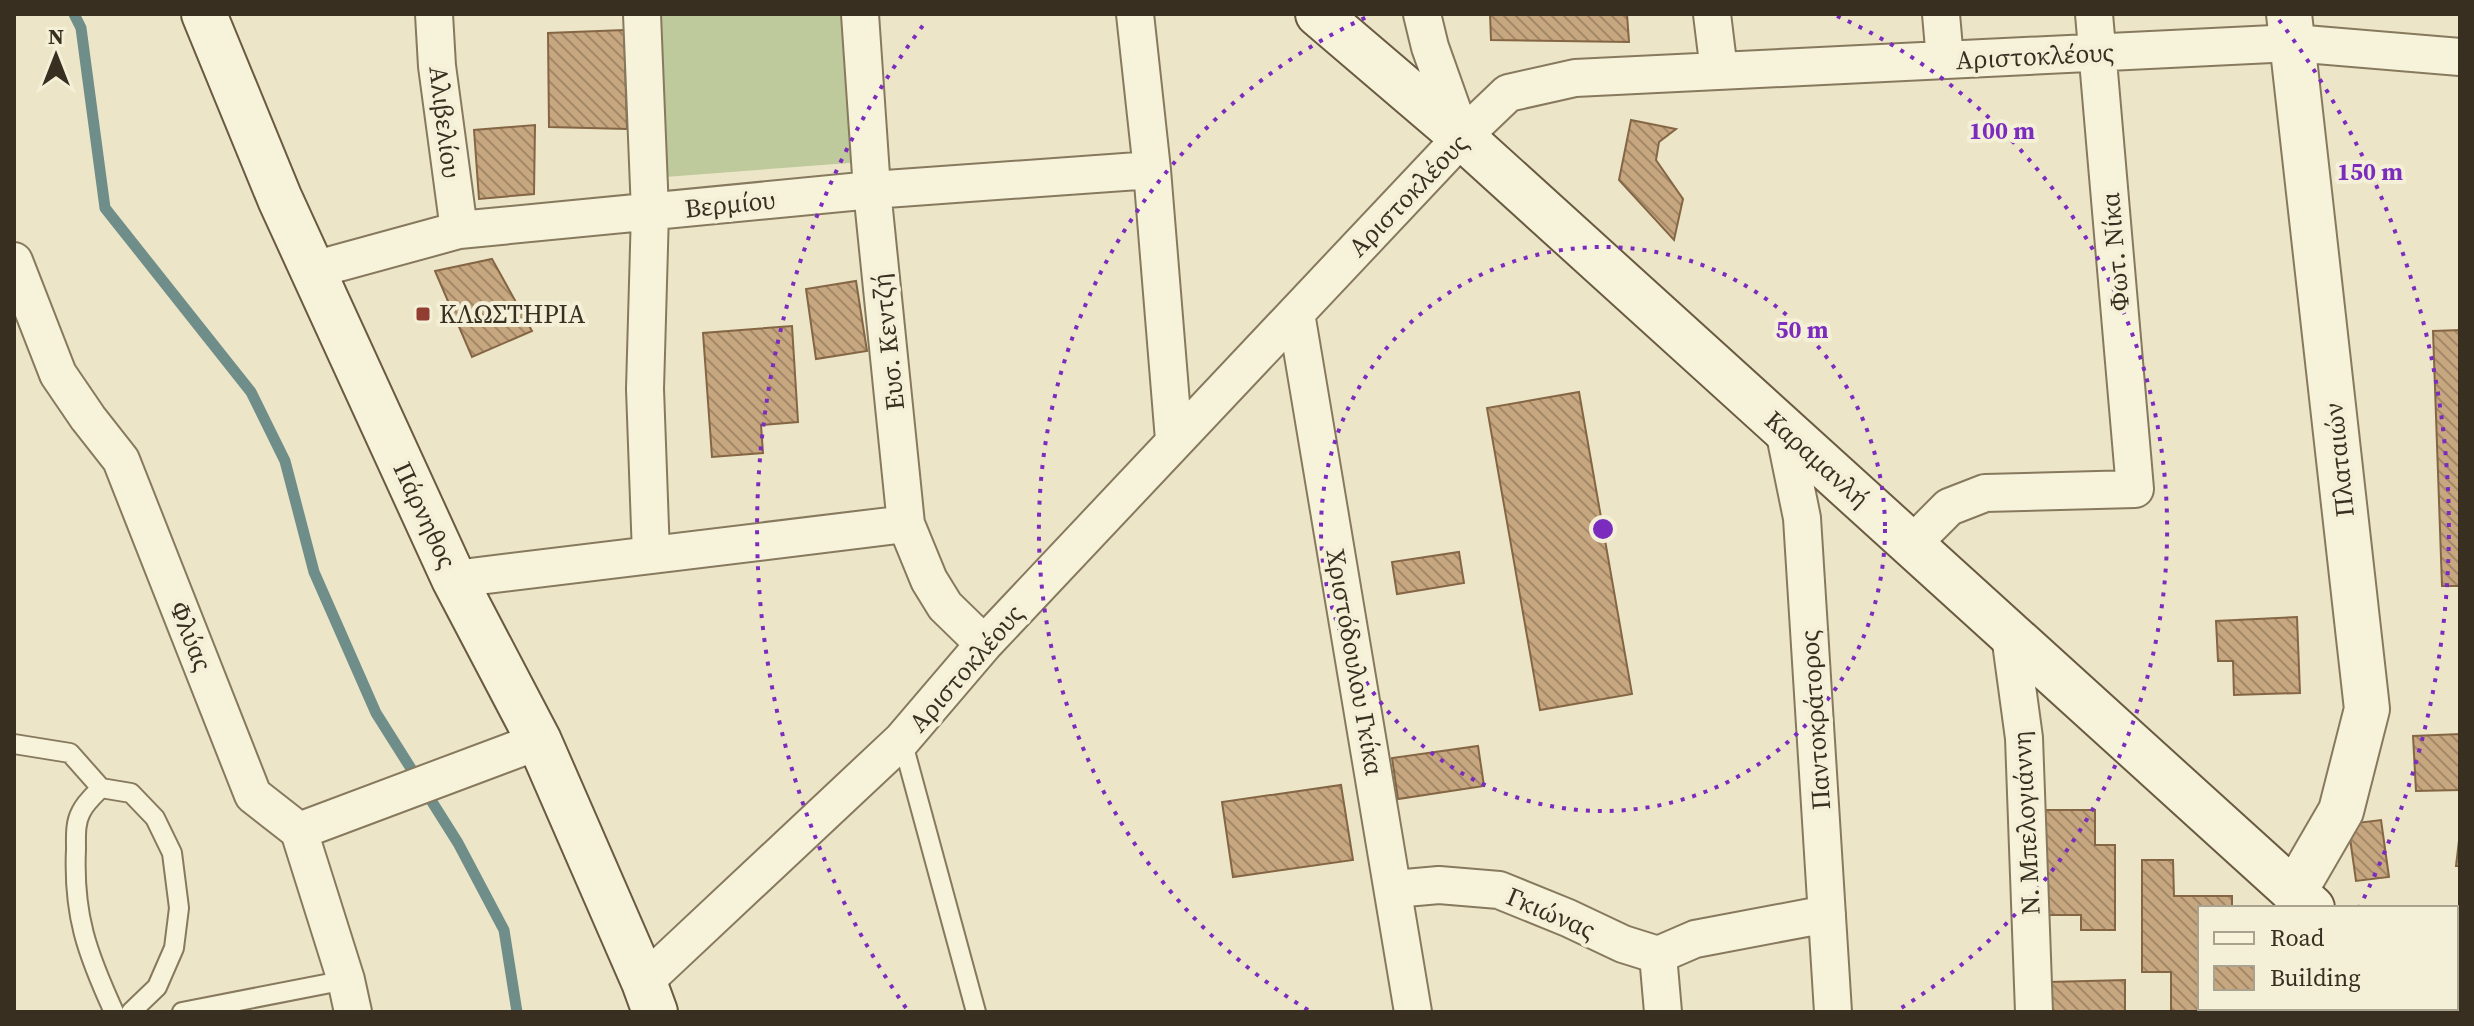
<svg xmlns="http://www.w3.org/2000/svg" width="2474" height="1026" viewBox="0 0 2474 1026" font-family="'Source Serif 4',serif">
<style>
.grass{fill:#bec99c}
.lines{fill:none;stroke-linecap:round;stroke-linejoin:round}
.stream{stroke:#6f8e8a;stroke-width:11}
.building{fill:url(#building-back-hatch);stroke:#846645;stroke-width:2}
.service-casing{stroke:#87795e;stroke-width:22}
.minor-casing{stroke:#87795e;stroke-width:40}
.tertiary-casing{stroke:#87795e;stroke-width:48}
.secondary-casing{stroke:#695a41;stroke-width:48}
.service{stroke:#f7f2da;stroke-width:18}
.minor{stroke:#f7f2da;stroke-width:36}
.tertiary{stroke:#f7f2da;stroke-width:44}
.secondary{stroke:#f7f2da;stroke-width:44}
.ring{fill:none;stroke:#7b2cbf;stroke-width:4;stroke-dasharray:4 8}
.poi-dot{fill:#923d31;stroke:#f4efd7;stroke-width:3}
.labels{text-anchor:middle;stroke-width:8;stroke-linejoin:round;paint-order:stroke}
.street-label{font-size:26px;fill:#382f20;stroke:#f4efd7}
.poi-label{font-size:26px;fill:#382f20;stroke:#f4efd7;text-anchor:start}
.centre{fill:#7b2cbf;stroke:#f4efd7;stroke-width:4}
.ring-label{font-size:24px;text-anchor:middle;font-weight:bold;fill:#7b2cbf;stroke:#f4efd7;stroke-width:8;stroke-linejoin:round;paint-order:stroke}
</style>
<defs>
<pattern id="building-back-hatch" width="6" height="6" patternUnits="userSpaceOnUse" patternTransform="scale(2)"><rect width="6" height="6" fill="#c7a780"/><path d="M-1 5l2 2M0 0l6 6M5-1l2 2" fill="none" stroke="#a38868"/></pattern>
</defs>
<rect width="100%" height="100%" fill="#ece5c7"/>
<path class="grass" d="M659 14H848L862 162 665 177Z
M2273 1008H2342L2346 1012H2269Z"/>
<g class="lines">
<path class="stream" d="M74 14 81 28 105 208 251 392 285 461 314 572 376 713 458 843 504 930 517 1012"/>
</g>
<path class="building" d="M1490 14H1627L1629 42 1491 40Z
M624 30 627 129 549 127 548 33Z
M1631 120 1676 129 1659 142 1656 160 1683 199 1674 240 1619 180Z
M535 125 534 194 479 199 474 130Z
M492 259 532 331 472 357 435 271Z
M856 281 867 351 816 359 806 289Z
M792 326 798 422 761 425 763 453 712 457 703 333Z
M2460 330V586H2442L2433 331Z
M1579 392 1632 694 1540 710 1487 408Z
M1459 552 1464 583 1397 594 1392 562Z
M2297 617 2300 693 2234 695 2233 661H2218L2216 621Z
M2460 734V790L2416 791 2413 736Z
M1478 746 1484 786 1398 799 1392 758Z
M1341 785 1353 860 1233 877 1222 802Z
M2040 810H2095V845H2115V930H2081V915H2040Z
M2381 820 2389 877 2356 881 2348 824Z
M2460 832V866H2456Z
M2142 860H2173L2174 896H2232V908H2200V1008H2213V1012H2171V972H2142Z
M2125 980V1012H2050L2049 982Z"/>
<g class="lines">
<g class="service-casing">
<path id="service" d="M902 740 976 1012
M14 744 70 753 101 788 131 793 155 818 172 853 179 908 174 948 157 987 131 1012
M101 788C94 795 85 803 81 812 75 823 76 836 76 849 73 915 87 953 114 1012
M182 1012 346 980"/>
</g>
<g class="minor-casing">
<path id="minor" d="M434 14 437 66 459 230
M642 14 650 212 645 389 651 555
M860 14 872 190 906 524 929 580 945 606 984 644
M1135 14 1152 170 1174 440
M1422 14 1430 47 1462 137
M1712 14 1719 71
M1941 14 1945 60
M14 261 58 374 88 418 121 460 253 795 299 831 346 980 353 1012
M313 270 459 230 872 190 1152 170
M1296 313 1413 1012
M1784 430 1802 518 1833 1012
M1911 545 1949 507 1985 493 2135 489 2094 14
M454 579 906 524
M2010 635 2024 738 2034 1012
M299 831 539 741
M1394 889 1439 885 1499 890 1568 918 1623 944 1658 955 1695 939 1827 914
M1658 955 1663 1012
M644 982 902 740 984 644 1462 137 1508 93 1575 78 2293 43 2460 57
M2261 1012V1008"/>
</g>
<g class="tertiary-casing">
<path id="tertiary" d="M2289 14 2367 709 2341 811 2294 892"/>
</g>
<g class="secondary-casing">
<path id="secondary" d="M204 14 280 199 454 579 539 741 644 982 655 1012
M1318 14 1462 137 2312 908
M2422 1008 2426 1012"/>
</g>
<use href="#service" class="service"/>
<use href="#minor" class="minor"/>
<use href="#tertiary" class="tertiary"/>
<use href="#secondary" class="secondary"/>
</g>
<g class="ring">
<circle cx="1603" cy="529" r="282"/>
<path d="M1308 1010A564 564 0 0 1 1369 16M1837 16A564 564 0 0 1 1898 1010"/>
<path d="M906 1008A846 846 0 0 1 927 20M2279 20A846 846 0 0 1 2360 906"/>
</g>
<rect class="poi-dot" x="415" y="306" width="16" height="16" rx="4"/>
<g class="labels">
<g class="street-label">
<text transform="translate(2035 56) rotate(-3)" y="9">Αριστοκλέους</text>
<text transform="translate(445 122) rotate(83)" y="9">Αλιβελίου</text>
<text transform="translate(1408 195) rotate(-46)" y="9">Αριστοκλέους</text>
<text transform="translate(730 204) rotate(-6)" y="9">Βερμίου</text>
<text transform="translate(2115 252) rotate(-95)" y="9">Φωτ. Νίκα</text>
<text transform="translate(888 342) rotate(-96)" y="9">Ευσ. Κεντζή</text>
<text transform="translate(1817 459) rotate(42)" y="9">Καραμανλή</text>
<text transform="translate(2339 460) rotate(-96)" y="9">Πλαταιών</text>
<text transform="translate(425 515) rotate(65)" y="9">Πάρνηθος</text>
<text transform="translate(191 636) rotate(68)" y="9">Φλύας</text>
<text transform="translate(1355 662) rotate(80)" y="9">Χριστόδουλου Γκίκα</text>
<text transform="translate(966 668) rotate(-49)" y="9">Αριστοκλέους</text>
<text transform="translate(1815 720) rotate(-94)" y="9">Παντοκράτορος</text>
<text transform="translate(2026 823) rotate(-93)" y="9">Ν. Μπελογιάννη</text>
<text transform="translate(1551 913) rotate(23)" y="9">Γκιώνας</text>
</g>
<g class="poi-label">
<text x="439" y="323">ΚΛΩΣΤΗΡΙΑ</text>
</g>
</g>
<circle cx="1603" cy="529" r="12" class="centre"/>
<g class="ring-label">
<text x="2002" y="139">100 m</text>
<text x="2370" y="180">150 m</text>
<text x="1802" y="338">50 m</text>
</g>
<rect width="2474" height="1026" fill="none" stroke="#382f20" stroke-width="32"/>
<rect x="2198" y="906" width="260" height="104" fill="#f4efd7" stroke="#a9a28e" stroke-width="2"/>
<rect x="2214" y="932" width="40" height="12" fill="#f7f2da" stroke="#a9a28e" stroke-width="2"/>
<text x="2270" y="946" font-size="24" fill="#382f20">Road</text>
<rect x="2214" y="966" width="40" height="24" fill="url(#building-back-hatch)" stroke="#a9a28e" stroke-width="2"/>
<text x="2270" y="986" font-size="24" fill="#382f20">Building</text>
<g transform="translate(56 56)" stroke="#f4efd7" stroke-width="6" paint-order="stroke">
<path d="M0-6L14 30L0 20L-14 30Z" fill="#382f20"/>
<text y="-12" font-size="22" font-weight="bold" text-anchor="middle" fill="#382f20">N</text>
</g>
</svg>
